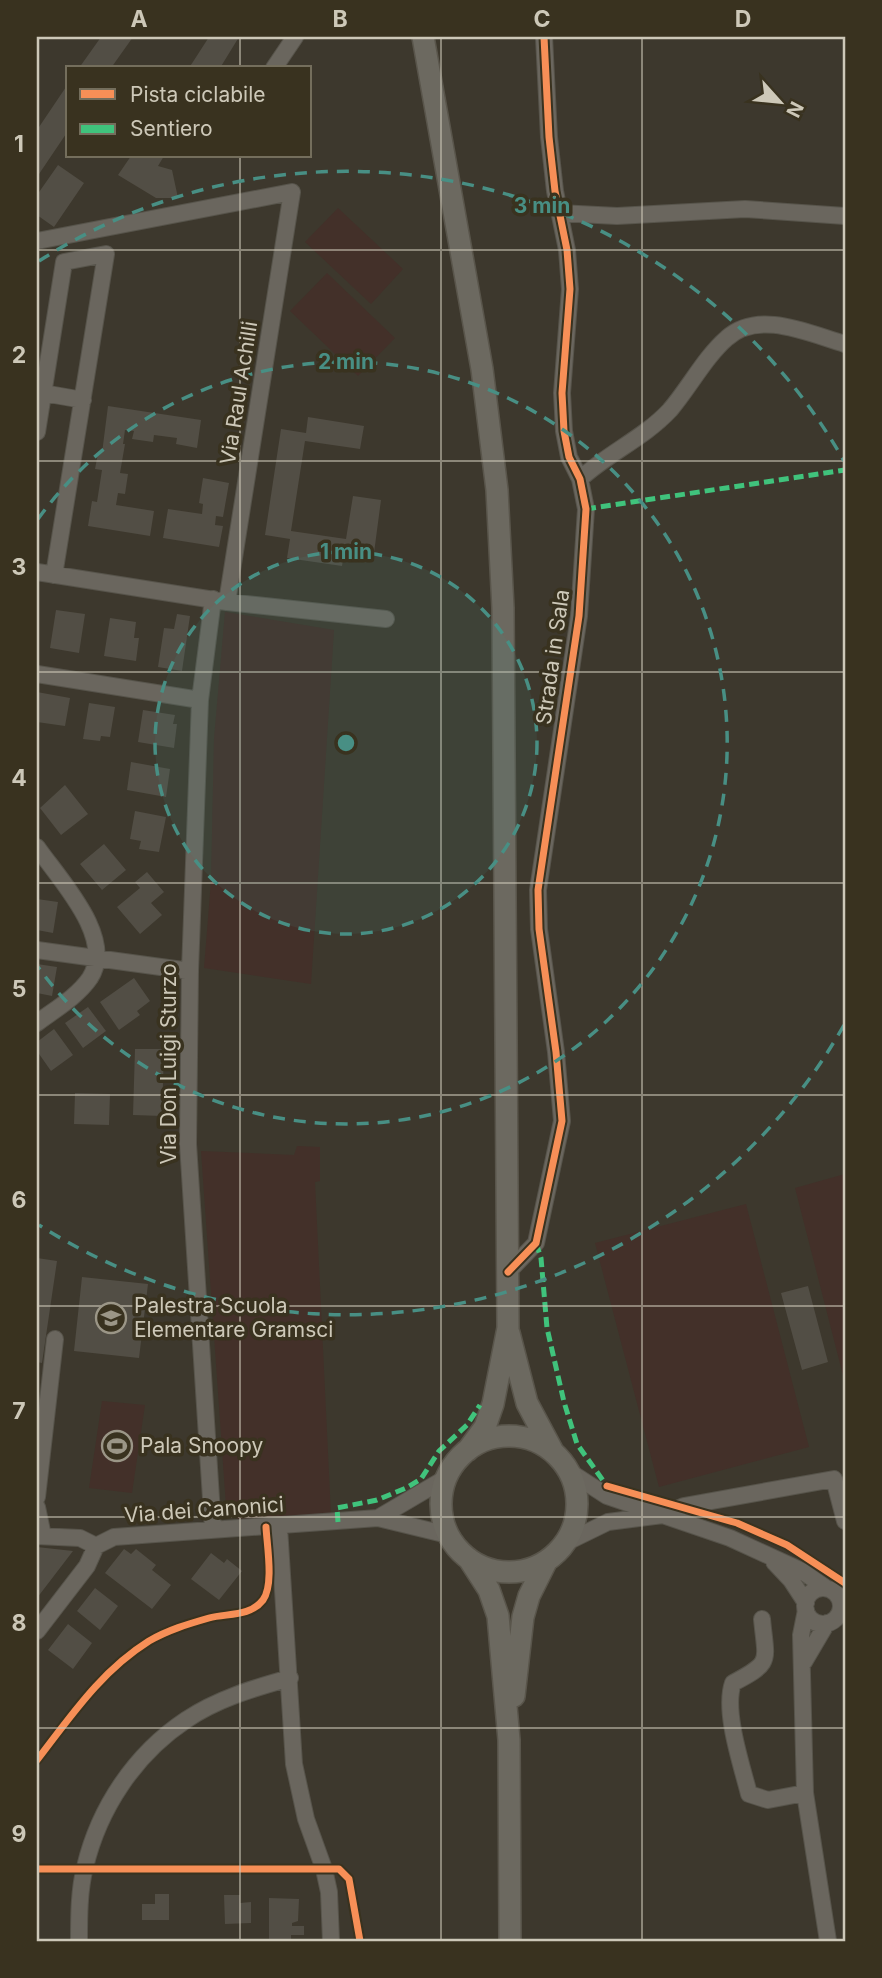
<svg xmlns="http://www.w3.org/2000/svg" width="882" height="1978" viewBox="0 0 882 1978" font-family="Inter,sans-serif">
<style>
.green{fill:#433029}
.building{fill:#524e45}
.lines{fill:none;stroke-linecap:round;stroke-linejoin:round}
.minor-casing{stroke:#57544b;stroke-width:18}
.major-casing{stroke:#59554b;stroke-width:24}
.minor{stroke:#6a665e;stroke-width:16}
.major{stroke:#6c6960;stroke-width:21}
.quiet{stroke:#40c37c;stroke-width:5;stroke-dasharray:10 5;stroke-linecap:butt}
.cycleway-casing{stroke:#39321f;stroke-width:11}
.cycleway{stroke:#f78f57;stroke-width:7}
.grid{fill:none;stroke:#cdc8b8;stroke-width:2;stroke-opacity:0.55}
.ring{fill:none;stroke:#488f84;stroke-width:3.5;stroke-dasharray:12 9}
.labels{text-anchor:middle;stroke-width:7;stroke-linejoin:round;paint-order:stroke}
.street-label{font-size:21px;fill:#cdc8b8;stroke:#39321f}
.poi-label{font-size:21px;fill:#cdc8b8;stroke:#39321f;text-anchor:start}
.centre{fill:#488f84;stroke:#39321f;stroke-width:3.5}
.ring-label{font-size:21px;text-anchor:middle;font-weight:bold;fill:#488f84;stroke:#39321f;stroke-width:7;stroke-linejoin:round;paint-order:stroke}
.neatline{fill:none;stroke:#cdc8b8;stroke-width:2.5}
.grid-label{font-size:23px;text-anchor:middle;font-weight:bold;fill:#cdc8b8}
</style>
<rect width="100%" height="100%" fill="#3d382d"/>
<path class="green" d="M338 208 403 269 371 304 305 242Z
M327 273 395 338 358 376 290 311Z
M225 612 334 630 311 984 204 968 211 881 214 739Z
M297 1146 320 1147V1181L315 1182 331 1515 238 1519 230 1513 226 1506 201 1151 294 1155Z
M845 1174V1383L795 1188Z
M746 1204 809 1447 659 1487 595 1243Z
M102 1401 145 1405 132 1493 89 1488Z"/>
<path class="building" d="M101 37H133L111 68H79Z
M209 37H239L220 68H189Z
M68 84V131L37 177V130Z
M131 156H164L158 166 172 170 178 198H156L118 175Z
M58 165 84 183 54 227 37 215V195Z
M108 406 201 420 197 448 176 444 177 438 154 435 153 442 132 439 134 431 125 430 123 444H125L120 473 128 474 125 494 118 493 116 505 154 511 150 536 88 526 92 501 97 502 102 470 95 469 98 453H102Z
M308 417 364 426 360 449 305 441 291 531 346 539 353 496 381 500 374 553 345 548 342 566 287 558 290 539 265 535 281 429 306 433Z
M203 478 229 483 223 517 216 516 215 525 223 526 219 547 163 538 168 509 202 514 203 504 199 503Z
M56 610 85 614 79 653 50 648Z
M177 614 190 616 182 671 158 667 164 628 174 629Z
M110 618 136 622 134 638H139L136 661 104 656Z
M37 692 70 698 65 726 37 722Z
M89 703 115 707 110 737 101 736 100 741 83 739Z
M143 710 175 715 173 724H177L174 748 138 742Z
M131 762 170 769 166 797 127 790Z
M65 785 88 814 61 835 40 808Z
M135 811 166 817 159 852 139 849 141 841 130 839Z
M104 844 126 870 102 890 80 864Z
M147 872 164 892 151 903 162 915 140 934 117 907 140 888 135 882Z
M37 899 58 902 53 933 37 930Z
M37 964 57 967 52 996 37 993Z
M134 978 150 1001 137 1011 140 1015 119 1030 100 1002Z
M88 1007 106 1031 83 1048 65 1023Z
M54 1029 73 1055 51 1071 37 1051V1042Z
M135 1049H164L162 1116 133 1115Z
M75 1093 110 1094 109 1125 74 1124Z
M37 1258 57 1261 42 1363 37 1362Z
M82 1277 148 1284 139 1358 74 1351Z
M808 1286 828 1362 802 1370 781 1293Z
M37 1547 73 1551 37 1598V1567L39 1564 37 1562Z
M124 1549 131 1554 136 1549 156 1565 152 1570 171 1585 152 1609 105 1573Z
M211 1553 224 1563 227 1559 242 1571 219 1600 191 1579Z
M95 1588 118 1606 100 1630 77 1611Z
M68 1624 92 1643 73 1669 48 1650Z
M155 1894H169V1920H142V1904H155Z
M224 1895H240V1903L251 1902V1923L225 1924Z
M269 1898 299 1899 298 1921 292 1923V1926H304V1935H291V1939H269Z"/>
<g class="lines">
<g class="minor-casing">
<path id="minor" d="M274 68 295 37
M559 213 617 216 745 209 845 216
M37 241 292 192 227 602
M43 393 83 400
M37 432 64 262 106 254 54 575
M580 479C608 453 644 438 670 410 689 388 705 357 727 338 759 309 810 334 845 344
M37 572 227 602 386 619
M213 599 200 700 190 971 188 1144 213 1529
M37 674 200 700
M37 847C59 879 116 938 90 978 77 997 54 1010 37 1023
M37 950 190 971
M508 1272 536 1243 562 1121 556 1052 539 929 538 890 579 616 586 509 580 479 569 457 564 431 562 393 570 289 567 250 555 191 549 137 544 37
M570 1472 607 1496 730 1538 802 1571 826 1588
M37 1497 55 1339
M37 1507 43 1536
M378 1518 446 1478
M279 1527 294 1764 306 1819 324 1869 329 1892 331 1941
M37 1536 80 1538 96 1546
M565 1543 608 1522 663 1515 684 1506 834 1479 845 1521
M96 1546 114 1537 378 1518 448 1535
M774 1562 791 1580 806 1603
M805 1606a18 18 0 1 1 36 0a18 18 0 1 1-36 0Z
M806 1610 801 1635 805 1793 828 1941
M762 1619C766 1662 773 1662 733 1683 723 1711 742 1766 749 1794L768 1800 805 1793
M37 1631 87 1566 96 1546
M804 1662 827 1623
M79 1941C79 1917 79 1890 85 1867 99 1808 135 1754 186 1720 217 1699 254 1688 290 1678"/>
</g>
<g class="major-casing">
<path id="major" d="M423 37 482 369 497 490 503 608 508 1328 493 1404 485 1427 468 1450
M509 1333 527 1403 552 1450
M441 1504a68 68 0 1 1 136 0a68 68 0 1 1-136 0Z
M469 1559 489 1590 498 1616 509 1740 510 1941
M514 1696 523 1617 529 1596 546 1562"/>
</g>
<use href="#minor" class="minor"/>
<use href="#major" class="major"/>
<path class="quiet" d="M586 509 845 470
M536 1243 541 1258 547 1328 564 1402 577 1444 607 1486 611 1487
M338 1522 337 1508 377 1500 406 1488 421 1479 439 1451 467 1425 480 1405"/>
<g class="cycleway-casing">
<path id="cycleway" d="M508 1272 536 1243 562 1121 556 1052 539 929 538 890 579 616 586 509 580 479 569 457 564 431 562 393 570 289 567 250 555 191 549 137 544 37
M607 1486 737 1523 787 1545 845 1583
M37 1760C71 1716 101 1671 149 1641 168 1630 188 1624 209 1618 227 1613 250 1617 263 1600 274 1585 267 1546 266 1527
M37 1869H339L349 1879 360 1941"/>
</g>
<use href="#cycleway" class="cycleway"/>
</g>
<path class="grid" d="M240 37V68M441 37V1941M642 37V1941M240 156V1941M37 250H845M37 461H845M37 672H845M37 883H845M37 1095H845M37 1306H845M37 1517H845M37 1728H845"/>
<circle cx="346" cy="743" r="191" fill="#488f84" fill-opacity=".12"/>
<g class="ring">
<circle cx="346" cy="743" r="191"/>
<path d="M38 519A381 381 0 1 1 38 967"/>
<path d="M844 1025A572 572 0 0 1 39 1225M39 261A572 572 0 0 1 844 461"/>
</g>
<defs>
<g id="school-ring" transform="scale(1.575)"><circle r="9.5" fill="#39321f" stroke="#9b9687" stroke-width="1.5"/><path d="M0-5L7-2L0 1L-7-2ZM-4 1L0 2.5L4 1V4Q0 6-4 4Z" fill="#9b9687"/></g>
<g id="stadium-ring" transform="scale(1.575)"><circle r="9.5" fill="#39321f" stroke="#9b9687" stroke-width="1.5"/><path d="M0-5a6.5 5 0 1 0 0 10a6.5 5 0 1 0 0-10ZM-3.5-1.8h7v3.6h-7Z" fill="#9b9687"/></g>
</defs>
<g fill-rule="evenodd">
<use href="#school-ring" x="111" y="1318"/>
<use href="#stadium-ring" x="117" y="1446"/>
</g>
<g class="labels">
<g class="street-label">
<text transform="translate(239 393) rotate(-81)" y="7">Via Raul Achilli</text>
<text transform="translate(553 657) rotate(-82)" y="7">Strada in Sala</text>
<text transform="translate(169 1064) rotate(-90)" y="7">Via Don Luigi Sturzo</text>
<text transform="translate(204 1510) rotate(-4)" y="7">Via dei Canonici</text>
</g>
<g class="poi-label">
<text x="134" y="1313">Palestra Scuola<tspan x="134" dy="24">Elementare Gramsci</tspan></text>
<text x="140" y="1453">Pala Snoopy</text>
</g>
</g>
<circle cx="346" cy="743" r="10" class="centre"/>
<g class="ring-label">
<text x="542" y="213">3 min</text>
<text x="346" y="369">2 min</text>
<text x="346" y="559">1 min</text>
</g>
<rect width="882" height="1978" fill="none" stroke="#39321f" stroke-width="77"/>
<rect x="66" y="66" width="245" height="91" fill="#39321f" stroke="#746e5c" stroke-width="2"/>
<rect x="80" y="89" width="35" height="10" fill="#f78f57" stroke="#746e5c" stroke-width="2"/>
<text x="130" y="102" font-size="21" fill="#cdc8b8">Pista ciclabile</text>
<rect x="80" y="124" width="35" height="10" fill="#40c37c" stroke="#746e5c" stroke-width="2"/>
<text x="130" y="136" font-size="21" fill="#cdc8b8">Sentiero</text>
<g transform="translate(780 102) rotate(117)" stroke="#39321f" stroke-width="5" paint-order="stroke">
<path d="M0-5L12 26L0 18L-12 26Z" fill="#cdc8b8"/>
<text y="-10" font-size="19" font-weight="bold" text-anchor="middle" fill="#cdc8b8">N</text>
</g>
<rect x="38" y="38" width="806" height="1902" class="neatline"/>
<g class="grid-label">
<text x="139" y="27">A</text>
<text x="340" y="27">B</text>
<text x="542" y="27">C</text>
<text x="743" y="27">D</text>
<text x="19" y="152">1</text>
<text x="19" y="363">2</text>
<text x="19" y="575">3</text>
<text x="19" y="786">4</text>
<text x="19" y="997">5</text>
<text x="19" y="1208">6</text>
<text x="19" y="1419">7</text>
<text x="19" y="1631">8</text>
<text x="19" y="1842">9</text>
</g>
</svg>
